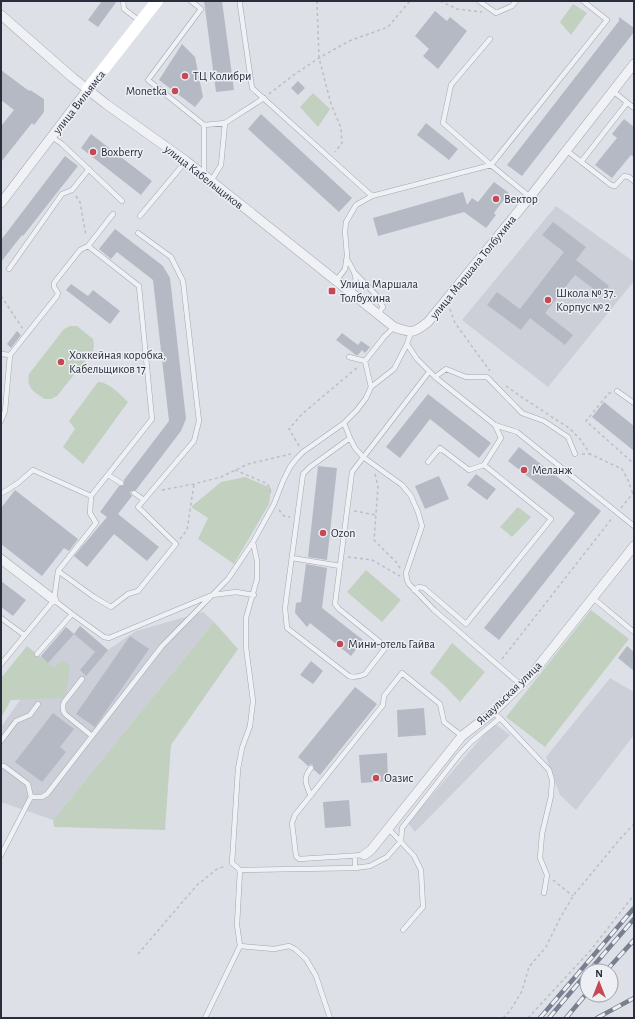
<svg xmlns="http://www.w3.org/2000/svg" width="635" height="1019" viewBox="0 0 635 1019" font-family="'Alegreya Sans',sans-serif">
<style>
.built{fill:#cccfd8}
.green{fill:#c2d0bf}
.building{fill:#b5b9c3}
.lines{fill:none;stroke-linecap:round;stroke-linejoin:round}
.lane-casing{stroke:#a3a7b0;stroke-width:5.5}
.street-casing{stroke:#a3a7b0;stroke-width:10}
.path{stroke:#bcbec5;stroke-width:1.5;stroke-dasharray:3 3;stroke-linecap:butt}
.lane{stroke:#f0f1f5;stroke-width:4.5}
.street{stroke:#f0f1f5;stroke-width:9}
.secondary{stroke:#fff;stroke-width:12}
.rail-casing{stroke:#787f8f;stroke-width:4.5}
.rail{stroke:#edeff4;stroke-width:3;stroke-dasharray:9;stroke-linecap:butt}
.poi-dot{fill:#c64853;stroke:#edeff4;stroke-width:1.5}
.labels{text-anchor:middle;stroke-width:3;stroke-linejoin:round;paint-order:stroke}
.poi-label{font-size:12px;fill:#282e3c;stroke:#edeff4;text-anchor:start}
.street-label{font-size:12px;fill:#282e3c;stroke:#edeff4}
</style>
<rect width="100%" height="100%" fill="#dde0e6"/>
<path class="built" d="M556 206 634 262V281L548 387 462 320Z
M203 612 214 622 53 820 1 802V727L25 693 41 656 66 627 74 634 80 626 108 650 136 631Z
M610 678 634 692V735L576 810 560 795 546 757Z
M494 723 510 735 415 832 408 823Z"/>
<path class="green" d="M573 4 587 13 571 35 560 22Z
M313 93 330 109 318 127 300 107Z
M70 326H77L93 339 94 345 93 351 57 396 51 399H45C34 392 26 388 29 374L64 329Z
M98 382C109 382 121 395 128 402L83 464 63 447 75 429 69 421Z
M245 477 271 488 269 504 234 564 198 539 208 518 191 507 221 482Z
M518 507 531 517 512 537 500 527Z
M366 570 401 600 382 622 347 592Z
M591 610 629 639 545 747 506 717Z
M214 622 238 649 171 745 165 830 54 827 53 820Z
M452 643 485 672 460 702 445 686 430 673Z
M27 646 54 668 63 660 70 666 65 698 11 700 1 718V678Z"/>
<path class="building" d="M102 1H117L98 27 88 20Z
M204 1H222L234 90 216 92Z
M435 11 447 21 450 17 467 31 438 69 423 56 429 49 415 36Z
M619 17 634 28V32L522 176 507 165 619 21Z
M182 44 195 57 203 97 195 107 159 80Z
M1 70 29 91 30 90 44 99V112L34 125 32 123 1 162V126L14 110 1 100Z
M298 81 305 88 298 95 291 88Z
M261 114 352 198 339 212 248 129Z
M624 119 634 127V157L631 155 612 178 595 165 617 138 612 134Z
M426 123 458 149 449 160 417 135Z
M91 134 152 181 141 195 81 148Z
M65 156 78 166 23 236 22 235 1 262V240Z
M494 182 509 193 494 213 496 215 486 228 464 212 378 236 373 218 463 192 467 205 472 198 478 202Z
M553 222 586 247 576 260 609 286 602 295 575 275 545 313 573 335 565 345 530 318 521 330 487 305 497 292 520 309 564 252 542 235Z
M115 229 163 266 170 278 186 419 181 431 136 490 131 491 130 493 132 496 118 514 159 547 147 561 114 534 87 567 74 556 107 517 100 512 119 486 124 485V480L169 421 153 280 117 252 111 259 99 249Z
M71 284 88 296 93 290 120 311 110 324 66 290Z
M17 331 21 335 11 348 7 344Z
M342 333 358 345 361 341 370 347 365 353 362 350 358 355H356L336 340Z
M428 394 491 443 479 458 430 419 400 458 386 447Z
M604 402 634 426V451L592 417Z
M519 447 601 511 499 640 484 628 575 513 508 461Z
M318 466 337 468 327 560 308 557Z
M476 474 496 489 487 500 467 485Z
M439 476 449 499 425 509 415 486Z
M15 490 78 539 69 551 64 548 42 576 1 544V508Z
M306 564 327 568 322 608 363 640 351 656 310 623 307 627 295 613 296 603 301 602Z
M1 581 26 600 13 616 1 607Z
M80 626 108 650 86 676 80 670 95 652 74 634Z
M66 627 74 634 48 663 41 656Z
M130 636 149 649 95 727 76 714Z
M627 646 634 652V671L618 658Z
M311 661 323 671 313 684 300 675Z
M355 687 377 704 320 775 314 770 313 765 311 764 308 766 298 757Z
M424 708 426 735 398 737 397 710Z
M53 713 74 729 60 747 66 752 42 782 15 762Z
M387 753 388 781 361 783 359 755Z
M349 800 351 826 325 828 323 802Z"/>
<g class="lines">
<g class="lane-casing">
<path id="lane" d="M123 1 124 9 141 22
M191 1 201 9 148 80 204 125V174
M240 1V5L252 88 372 196 491 165
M479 1 496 13 512 6 516 1
M490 39 451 85 443 123 491 165
M613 91 634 108
M204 125 225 123 264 98
M52 137 62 144 122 201
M566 150 611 185 615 186 624 176 629 177 634 181
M581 162 627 103
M211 181 221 165 225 123
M530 197 491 165 607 20 583 1
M140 216 186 161
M347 259C354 272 360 278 351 293
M9 269 62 194 72 190 89 169
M356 274 376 295 383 307 378 314
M336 281 345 269 347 255 345 232 346 222 356 205 372 196
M411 332 407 344 417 359 435 377 495 425 517 432 634 526
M1 354 10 355
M349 357 365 361 384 337 394 327
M365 361 371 387
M435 377 446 369 466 377H487L522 413 544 421 568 437 575 454
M617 391 634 403
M1 421 5 411 10 355 57 296 58 293 54 287V283L80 250 88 246
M344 423 350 438 355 448 363 457 402 485 411 496 418 512 422 526 406 573 407 580 409 584 434 610 521 685
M350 438 310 467 303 474 285 608 287 628 349 676C355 678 359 677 365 674L386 647 339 609 335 604 352 472 429 372
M428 462 440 448 469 470 484 465
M108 475 121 483
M1 493 4 492 18 483 33 470 91 496 152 419 139 286 88 246 113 214
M134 493 144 500
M253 542 257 561V579L246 618V647L253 701 250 726 242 748 238 769 232 863 240 870 355 868 370 866 387 857 401 841 402 828 459 755 471 742 500 718 493 712
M292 558 340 566
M58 571 94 597 111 607 128 594 138 591 176 544 138 507 194 441 199 421 183 281 171 257 138 233
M414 590 419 587 424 588 466 624 551 519 484 465 501 438 495 425
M593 598 634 632
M72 614 104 637 109 638 212 595 236 592 254 595
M1 618 24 635
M37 654 72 614 54 600
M1 664 54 600 58 571 96 523 90 513 91 496
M82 679 64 702C62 707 62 710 65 714L92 736
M500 718 549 770 552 780 551 796 542 834 540 858 547 875 544 893
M1 741 16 721 30 715 38 704
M1 766H4L28 784 31 797 1 855
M311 796C306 784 302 779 311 768
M31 797H42L47 794 162 646 228 579 253 542 274 504 283 481 290 467 297 458 303 452 344 423 357 410 366 398 371 387 394 369 407 344
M388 828 414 856 421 870 423 907 403 930
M364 855 299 859 296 856 292 823 295 815 383 705 384 696 402 673 440 704 444 722 462 736
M355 868V856
M240 946 274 949 289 946 295 949 306 959 316 976 330 1018
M205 1018 240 946 237 925 240 870"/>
</g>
<g class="street-casing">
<path id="street" d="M1 15 73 78 106 104 186 161 394 327C412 333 413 334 428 322L530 197 634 64
M1 203 88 89
M1 559 54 600
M364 855 371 850 462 736 493 712 532 674 634 546"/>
</g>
<path class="path" d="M317 1 319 58 331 104 341 128 342 143 335 152
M440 1 457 9 482 12
M269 94 295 74 319 58 349 41 388 27 410 1
M76 196 80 202 86 236
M1 296 23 329
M450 309 455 323 490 371
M506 386 520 396 569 428 580 439 590 454 622 469 628 480 634 497
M611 393H609L586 421 634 464
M299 446 289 429 302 414 359 366
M582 454H590
M235 470 268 484 271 494
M375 474 378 487 374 540 396 562 400 568
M162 490 194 484 221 477 248 464 291 454
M621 508 634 492
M279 510 284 516 290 517
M354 511 376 515
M180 539 187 530 194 484
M348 557 372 560 400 576
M502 659 613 517
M553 880 573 896
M138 954 197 885 217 869 226 866
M503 1018 510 1011 522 991 529 967 546 947 559 920 573 896 620 839 634 824
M528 1018 590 951 634 895"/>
<use href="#lane" class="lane"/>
<use href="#street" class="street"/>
<path class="secondary" d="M88 89 157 1"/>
<g class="rail-casing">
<path id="rail" d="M589 971 634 919
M606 971 634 940
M540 1018 634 908
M549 1018 587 973
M566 1018 587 993
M597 1018 634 998"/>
</g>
<use href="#rail" class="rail"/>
</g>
<g class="poi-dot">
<circle cx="185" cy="76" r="4"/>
<circle cx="175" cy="91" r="4"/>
<circle cx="93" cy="152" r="4"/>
<circle cx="496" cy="199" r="4"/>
<rect x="328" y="287" width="8" height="8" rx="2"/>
<circle cx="548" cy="300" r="4"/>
<circle cx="61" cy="362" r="4"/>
<circle cx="524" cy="470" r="4"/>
<circle cx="323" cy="533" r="4"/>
<circle cx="340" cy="644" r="4"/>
<circle cx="376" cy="778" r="4"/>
</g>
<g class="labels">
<g class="poi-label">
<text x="193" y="80">ТЦ Колибри</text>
<text x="167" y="95" text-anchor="end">Monetka</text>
<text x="101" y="156">Boxberry</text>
<text x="504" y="203">Вектор</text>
<text x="340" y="288">Улица Маршала<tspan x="340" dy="14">Толбухина</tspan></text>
<text x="556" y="297">Школа № 37.<tspan x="556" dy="14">Корпус № 2</tspan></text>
<text x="69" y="359">Хоккейная коробка,<tspan x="69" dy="14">Кабельщиков 17</tspan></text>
<text x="532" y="474">Меланж</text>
<text x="331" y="537">Ozon</text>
<text x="348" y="648">Мини-отель Гайва</text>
<text x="384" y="782">Оазис</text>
</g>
<g class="street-label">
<text transform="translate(79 102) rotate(-52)" y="4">улица Вильямса</text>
<text transform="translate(204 177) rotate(38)" y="4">улица Кабельщиков</text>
<text transform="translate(473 267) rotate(-51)" y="4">улица Маршала Толбухина</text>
<text transform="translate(509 693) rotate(-44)" y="4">Янаульская улица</text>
</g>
</g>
<rect width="635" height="1019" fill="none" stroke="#282e3c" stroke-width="4"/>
<g transform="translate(599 983)"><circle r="19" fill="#edeff4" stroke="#9ea2aa"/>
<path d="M0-3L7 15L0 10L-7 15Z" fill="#c64853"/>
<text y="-6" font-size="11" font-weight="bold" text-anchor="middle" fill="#282e3c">N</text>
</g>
</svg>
